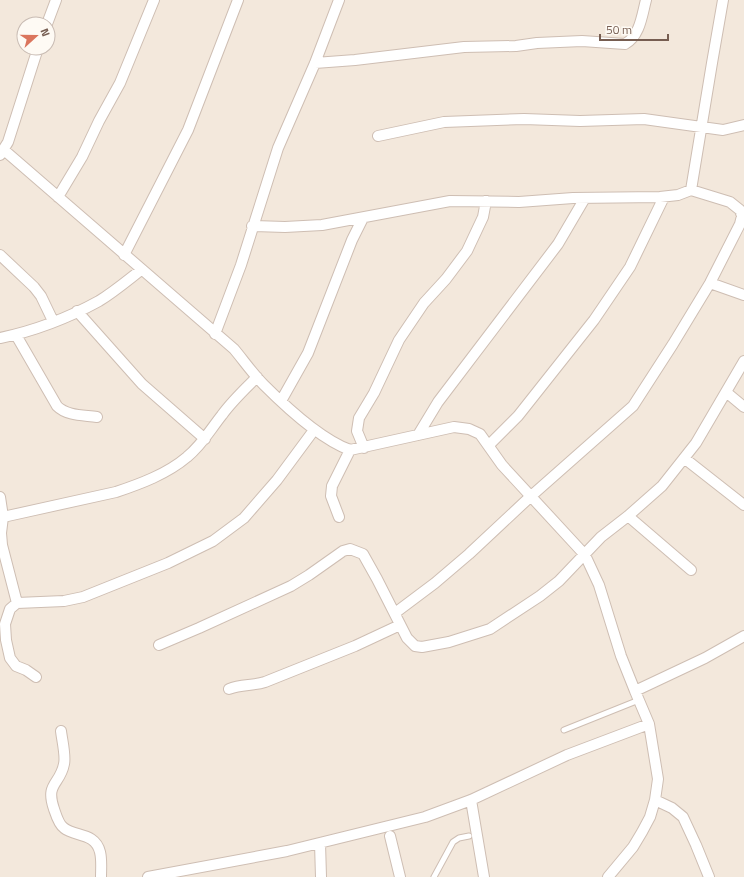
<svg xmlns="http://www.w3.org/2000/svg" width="744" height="877" viewBox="0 0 744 877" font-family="'Titillium Web',sans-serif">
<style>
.residential{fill:#f3e8dc;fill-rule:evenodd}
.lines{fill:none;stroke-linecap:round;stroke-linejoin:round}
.service-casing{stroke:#cebeb3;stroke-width:7}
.minor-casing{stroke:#cebeb3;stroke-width:12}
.service{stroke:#fff;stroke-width:5}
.minor{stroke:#fff;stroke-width:10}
</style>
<rect width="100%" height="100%" fill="#fcf6ed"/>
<path class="residential" d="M0 0H744V877H0ZM24 24H48V48H24Z"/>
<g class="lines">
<g class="service-casing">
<path id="service" d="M564 730 639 700
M434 877 453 842 459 838 469 836"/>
</g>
<g class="minor-casing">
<path id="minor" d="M47 24 56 0
M315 63 355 60 464 47 516 46 537 43 582 41 625 44C640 36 642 15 646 0
M378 136 444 122 524 119 580 121 644 119 723 130 744 125
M4 150 234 349C244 361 253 374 264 385 287 408 320 439 350 450L454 427 469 429 480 434 502 465 585 555 599 585 621 656 635 691
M0 155 8 142 38 48
M691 190 712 63 723 0
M58 197 82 157 99 121 120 83 154 0
M252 226 285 227 322 225 450 201 519 202 573 198 660 197 678 195 691 190 730 202 740 210 742 216 740 224 710 283 673 344 633 406 530 497 469 554 435 583 395 613
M0 255 34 287 41 296 53 321
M124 255 188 130 238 0
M710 283 744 295
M77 311 142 384 205 439
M215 334 241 265 278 148 315 63 339 0
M16 335 57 406C67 416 83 415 97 417
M0 338C34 331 68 318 99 301 114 292 128 280 141 270
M726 392 744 407
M281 401 308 353 352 240 363 218
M418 435 438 402 558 244 585 198
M489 445 518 416 594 320 630 267 664 197
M364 448 357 431 359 418 374 393 399 340 424 303 446 279 467 251 483 217 486 201
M684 458 744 505
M0 497 3 517 1 533 2 545 17 603
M628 516 691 570
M3 517 116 492C140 484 167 474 187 457 202 445 210 430 222 415 232 401 245 389 257 377
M339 517 331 496 332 486 350 450
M159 645 199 628 291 586 309 575 343 551 350 549 363 554 377 579 407 638 415 646 422 647 449 642 490 629 540 596 559 581 601 537 628 516 662 486 696 443 744 361
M36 677 26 670 16 666 10 658 6 640 5 624 10 609 17 603 64 601 83 597 168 563 213 541 244 518 277 480 314 430
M229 689C241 684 253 686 265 682L355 646 400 625
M61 731C62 740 66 756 64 764 60 785 45 783 54 809 56 815 59 825 64 828 75 837 95 832 100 852 102 860 101 869 101 877
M471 800 484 877
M655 800 672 808 683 817 696 845 709 877
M390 836 400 877
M320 843 321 877
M148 877 287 851 425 817 471 800 567 755 649 724
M608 877 633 847 642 832 650 817 655 800 658 779 649 724 635 691 705 658 744 636"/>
</g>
<use href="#service" class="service"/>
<use href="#minor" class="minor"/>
</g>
<g transform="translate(36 36) rotate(69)"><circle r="19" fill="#fefaf4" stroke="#c8bbb3"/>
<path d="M0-3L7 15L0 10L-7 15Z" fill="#db755d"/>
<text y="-6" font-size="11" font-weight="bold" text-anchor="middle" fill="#765d51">N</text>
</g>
<path d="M600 34v6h68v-6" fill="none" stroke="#765d51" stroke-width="2"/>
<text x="606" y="34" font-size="12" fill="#765d51" stroke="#fefaf4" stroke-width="3" paint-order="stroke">50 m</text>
</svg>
